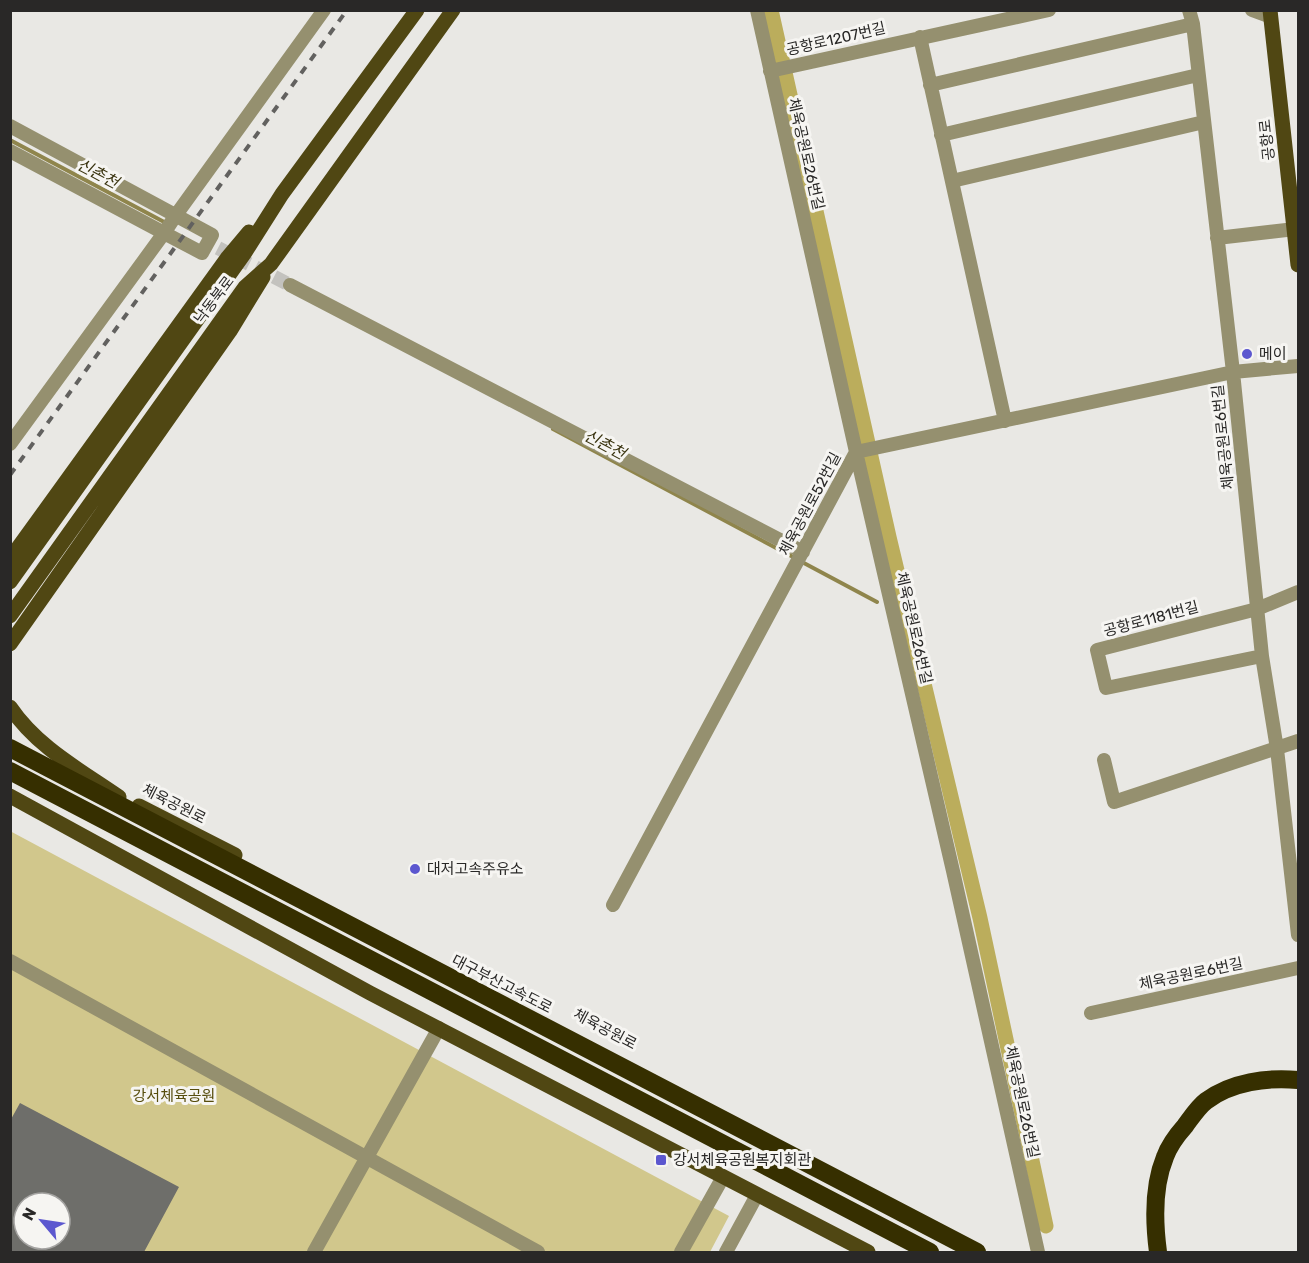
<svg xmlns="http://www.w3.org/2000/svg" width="1309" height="1263" viewBox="0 0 1309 1263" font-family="Rubik,'Noto Sans KR',sans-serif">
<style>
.green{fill:#d1c78c;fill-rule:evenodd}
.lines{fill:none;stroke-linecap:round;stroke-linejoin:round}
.stream{stroke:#8f854c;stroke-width:4}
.canal{stroke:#bbad5c;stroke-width:15}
.building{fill:#6e6e6a;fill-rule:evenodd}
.minor-tunnel{stroke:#c3c2be;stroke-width:14;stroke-dasharray:14 7;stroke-linecap:butt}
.minor{stroke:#95906f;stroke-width:14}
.major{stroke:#504713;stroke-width:15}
.highway{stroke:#362f00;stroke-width:18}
.rail{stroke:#62615f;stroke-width:4;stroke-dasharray:8 8;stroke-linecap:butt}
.poi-dot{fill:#5c57cf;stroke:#f6f5f2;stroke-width:2}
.labels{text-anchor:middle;stroke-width:6;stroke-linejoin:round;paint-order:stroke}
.street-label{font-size:15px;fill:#292827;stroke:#f6f5f2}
.poi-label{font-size:15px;fill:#292827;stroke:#f6f5f2;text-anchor:start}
.park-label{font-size:15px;fill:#574d0d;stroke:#f6f5f2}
.water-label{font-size:16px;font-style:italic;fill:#39330f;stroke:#f6f5f2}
</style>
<rect width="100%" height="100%" fill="#e9e8e4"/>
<path class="green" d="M10 831 729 1216 710 1252H11ZM24 1203H60V1239H24Z"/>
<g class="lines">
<path class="stream" d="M10 140 166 223
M553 429 795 558
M802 562 877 602
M900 614 909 618"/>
<path class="canal" d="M771 10 889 537 980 918 1046 1226"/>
</g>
<path class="building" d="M20 1103 179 1187 144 1252H10V1121ZM24 1203H60V1239H24Z"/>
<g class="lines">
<path class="minor-tunnel" d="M218 248 290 285"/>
<path class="minor" d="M757 10 856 452 953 871 1038 1252
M1189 10 1193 24 1233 372 1262 656 1277 749 1298 935
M1252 10 1271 17
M920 37 1005 421
M770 71 1049 10
M930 85 1193 24
M10 126 212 235 202 253 164 233 176 215 324 10
M941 135 1198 75
M10 151 164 233 10 444
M952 181 1204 122
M1217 238 1295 229
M290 285 803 552
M1262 656 1106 688 1097 650 1257 609 1298 592
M1104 760 1114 802 1298 741
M613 905 856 452 1233 372 1298 366
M10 961 538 1252
M1091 1013 1298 968
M314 1252 439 1028
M681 1252 723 1177
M726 1252 757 1195"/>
<path class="major" d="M1270 10 1298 265
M10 559 228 257 249 232
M10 582 244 254 282 194 417 10
M10 616 245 287 271 264 453 10
M10 644 230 331 263 277
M10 707C37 747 80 770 119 797
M10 796 370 993 868 1252
M139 806 235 855"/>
<path class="highway" d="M10 748 977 1252
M10 771 930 1252
M1158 1252C1154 1222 1153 1186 1165 1157 1169 1146 1177 1135 1185 1126 1191 1118 1198 1107 1206 1101 1231 1082 1268 1077 1298 1080"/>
<path class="rail" d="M10 475 347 10"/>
</g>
<g class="poi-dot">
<circle cx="1247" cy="354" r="6"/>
<circle cx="415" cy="869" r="6"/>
<rect x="655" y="1154" width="12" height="12" rx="3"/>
</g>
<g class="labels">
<g class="street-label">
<text transform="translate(836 39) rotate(-13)" y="5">공항로1207번길</text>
<text transform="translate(1267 140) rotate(-96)" y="5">공항로</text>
<text transform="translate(806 154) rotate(77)" y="5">체육공원로26번길</text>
<text transform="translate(214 300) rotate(-53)" y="5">낙동북로</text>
<text transform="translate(1223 437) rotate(-96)" y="5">체육공원로6번길</text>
<text transform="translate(810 504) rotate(-62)" y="5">체육공원로52번길</text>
<text transform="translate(1151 619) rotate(-15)" y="5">공항로1181번길</text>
<text transform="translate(914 628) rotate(77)" y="5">체육공원로26번길</text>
<text transform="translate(174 804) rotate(27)" y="5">체육공원로</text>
<text transform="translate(1191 974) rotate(-12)" y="5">체육공원로6번길</text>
<text transform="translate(502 984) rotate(27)" y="5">대구부산고속도로</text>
<text transform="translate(605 1029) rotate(28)" y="5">체육공원로</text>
<text transform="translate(1022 1102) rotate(78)" y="5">체육공원로26번길</text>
</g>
<g class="poi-label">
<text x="1259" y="359">메이</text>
<text x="427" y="874">대저고속주유소</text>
<text x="673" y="1165">강서체육공원복지회관</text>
</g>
<g class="park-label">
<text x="174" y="1101">강서체육공원</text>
</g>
<g class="water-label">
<text transform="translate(98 173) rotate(28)" y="6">신촌천</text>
<text transform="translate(605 444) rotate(28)" y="6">신촌천</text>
</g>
</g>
<rect width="1309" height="1263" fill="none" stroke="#292827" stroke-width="24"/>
<g transform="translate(42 1221) rotate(299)"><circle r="28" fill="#f6f5f2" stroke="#a4a3a1" stroke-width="1.5"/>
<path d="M0-4.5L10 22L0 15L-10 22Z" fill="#5c57cf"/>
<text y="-9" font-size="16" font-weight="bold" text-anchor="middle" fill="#292827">N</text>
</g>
</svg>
